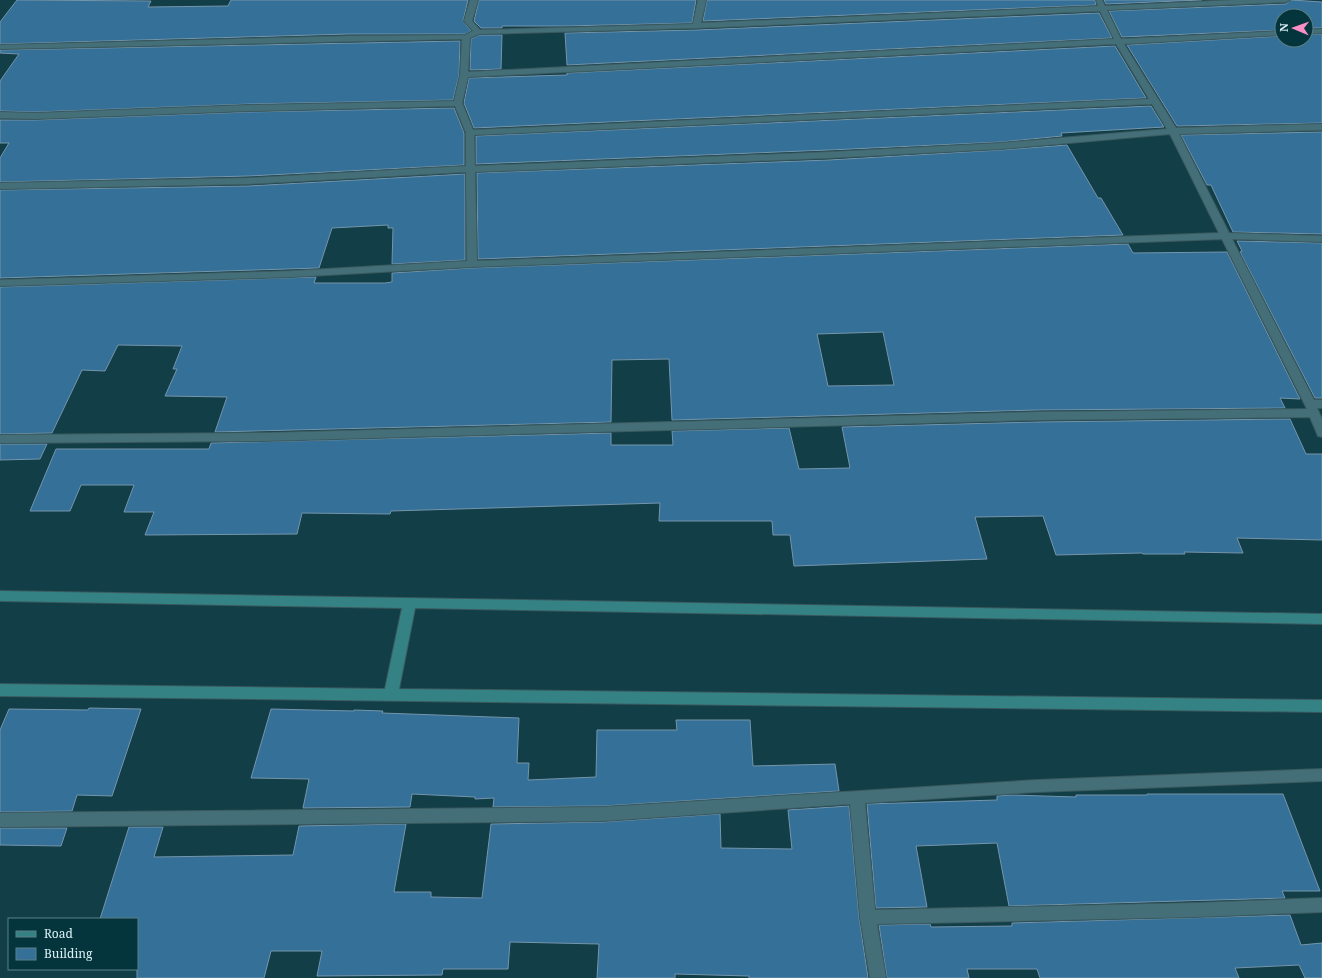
<svg xmlns="http://www.w3.org/2000/svg" width="1322" height="978" viewBox="0 0 1322 978" font-family="'Noto Serif',serif">
<style>
.building{fill:#347097;stroke:#7595ac;fill-rule:evenodd}
.lines{fill:none;stroke-linecap:round;stroke-linejoin:round}
.street-casing{stroke:#3a595f;stroke-width:2}
.secondary-casing{stroke:#3a595f;stroke-width:2}
.street{fill:#446f78;fill-rule:evenodd}
.secondary{fill:#358284;fill-rule:evenodd}
</style>
<rect width="100%" height="100%" fill="#123e47"/>
<path class="building" d="M17 0 151 1 148 7 228 6 231 0H468L463 21 471 31 465 34H349L0 44V22Z
M479 0H696L692 23 565 26H502V28H481L474 21Z
M707 0H1095L1096 5 703 21Z
M1104 0H1202L1106 4Z
M1291 0 1322 2V28H1306V16H1282V30L1122 37 1109 11 1286 4Z
M1099 13 1112 38 567 65 565 33 697 30Z
M1322 34V123L1177 126 1127 45 1282 36V40H1306V35Z
M479 35H502L501 69 470 70 471 39Z
M460 41 459 75 453 100 249 104 35 112 0 111V81L19 54 0 53V50Z
M1115 46 1146 98 474 128 464 103 469 78 567 75V73Z
M1151 106 1164 127 1061 133 1062 136 1001 142 829 150 476 164V136Z
M454 108 464 133V165L249 176 0 182V158L9 143H0V120H35L249 112Z
M1322 132V234L1233 232 1211 185H1207L1181 135Z
M1067 145 1098 198H1101L1123 235 478 259 477 173 829 160 1001 150Z
M465 174V260L392 264 393 228H388V225L332 228 319 268 0 278V190L249 186Z
M1237 241 1322 243V398H1315L1240 252 1242 251Z
M1128 244 1133 253 1227 252 1300 399 1280 398 1285 408 1037 410 672 420 669 359 612 360 611 422 215 432 227 397 165 396 177 369H173L182 346 118 345 105 371 82 370 52 433 0 434V287L316 277 314 283H385L392 282V273L472 268ZM883 332 894 385 828 386 817 334Z
M1290 419 1306 454H1322V540L1237 538 1243 553 1184 552 1185 554H1143L1142 553 1056 555 1043 516 975 517 987 559 794 566 790 535H773L772 521H659L660 503 391 511 390 514 302 513 297 534 145 535 154 512H124L134 485H81L70 511H30L56 449H209L211 443 611 433V445H673L672 431 789 428 799 469 850 468 842 427 1037 422Z
M0 444H47L40 459 0 460Z
M89 708 141 709 112 796 77 795 72 811 0 812V730L9 709 88 710Z
M271 709 354 711V710L383 711 382 713 519 718 517 763H529L528 780 596 777 597 730H677L676 720H750L753 766 835 764 839 791 603 806 493 807 494 798 475 799V797L412 794 410 807 303 808 309 779 251 778Z
M1147 794H1283L1320 891H1282L1285 898 1009 906 997 843 916 846 927 907 876 908 867 804 997 800V796L1011 795 1076 797V795H1147Z
M849 806 859 917 868 978H749V976L675 974V978H597L599 944 510 942 508 969H443L442 975 317 976 322 951H271L264 978H137V919H100L129 827H163L154 857 293 855 299 826 406 824 394 892H431V897L482 898 491 824 603 822 720 814 721 848 792 849 788 810Z
M0 828H67L61 846 0 845Z
M1290 915 1301 945 1322 943V978H1305L1299 965 1235 968 1239 978H1040L1037 969H967L969 978H887L879 925 930 924 931 927 1012 926V923Z"/>
<g class="lines">
<g class="street-casing">
<path id="street" d="M470 0H478L472 21 480 30 693 24 698 0H706L701 23 1098 6 1096 0H1102L1105 6 1234 0H1290L1286 2 1107 10 1121 39 1282 31V35L1124 44 1176 128 1322 124V130L1179 134 1229 233 1322 236V242L1232 239 1314 400H1322V408H1317L1322 419V437L1318 436 1310 417 1037 420 263 441 0 443V435L263 433 1037 412 1307 409 1222 239 472 267 291 277 0 286V280L291 271 467 261 466 172 249 184 0 189V183L249 178 466 166V133L455 106 249 111 35 119 0 118V112L35 113 249 105 454 101 460 75 462 39 0 49V45L349 36 465 35 473 31 464 21ZM1100 11 1114 39 468 72 470 38 479 34 697 28ZM1116 44 1149 99 473 130 462 103 468 77ZM1152 104 1167 129 1001 143 829 152 475 166 474 135ZM1170 134 1219 233 477 261 475 172 829 158 1001 149Z
M1322 29V33L1306 34V30Z
M1322 769V781L1037 792 865 803 875 910 1194 903 1322 898V912L1194 917 877 924 886 978H870L860 917 850 804 603 821 0 827V813L603 807 1037 780Z"/>
</g>
<g class="secondary-casing">
<path id="secondary" d="M0 591 1322 614V624L415 608 399 689 1322 700V712L0 696V684L385 689 402 608 0 601Z"/>
</g>
<use href="#street" class="street"/>
<use href="#secondary" class="secondary"/>
</g>
<rect x="8" y="918" width="130" height="52" fill="#04343c" stroke="#5a8086"/>
<rect x="16" y="931" width="20" height="6" fill="#358284" stroke="#5a8086"/>
<text x="44" y="938" font-size="12" fill="#dbf1f6">Road</text>
<rect x="16" y="948" width="20" height="12" fill="#347097" stroke="#5a8086"/>
<text x="44" y="958" font-size="12" fill="#dbf1f6">Building</text>
<g transform="translate(1294 28) rotate(272)"><circle r="19" fill="#04343c" stroke="#5a8086"/>
<path d="M0-3L7 15L0 10L-7 15Z" fill="#fa8fc6"/>
<text y="-6" font-size="11" font-weight="bold" text-anchor="middle" fill="#dbf1f6">N</text>
</g>
</svg>
